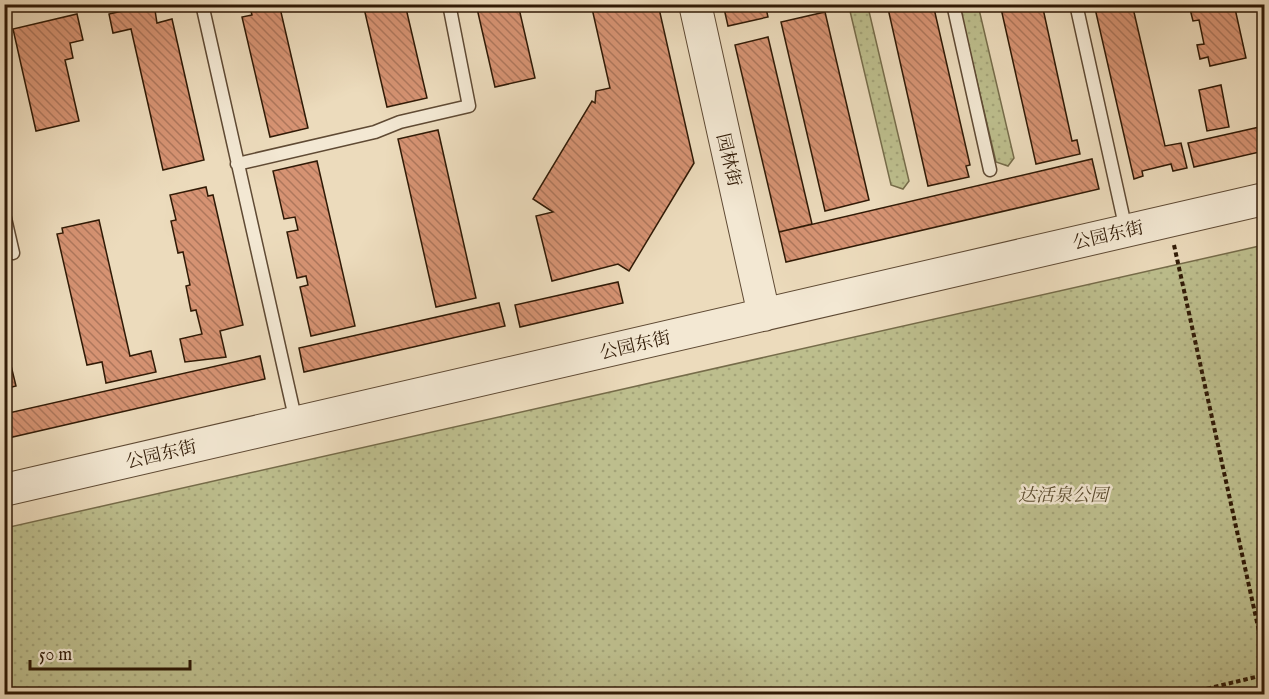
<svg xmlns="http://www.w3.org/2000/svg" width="1269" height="699" viewBox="0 0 1269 699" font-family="'IM FELL English','Noto Serif SC',serif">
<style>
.grass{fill:url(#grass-dots);stroke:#766c4a;stroke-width:1.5}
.building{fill:url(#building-back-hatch);stroke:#301a06;stroke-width:1.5}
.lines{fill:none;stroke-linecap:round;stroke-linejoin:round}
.service-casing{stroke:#5f4a34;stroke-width:15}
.tertiary-casing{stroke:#5f4a34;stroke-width:34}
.path{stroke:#301a06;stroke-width:4;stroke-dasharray:4.5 3;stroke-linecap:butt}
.service{stroke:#f3e8d3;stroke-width:12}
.tertiary{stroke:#f3e8d3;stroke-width:32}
.labels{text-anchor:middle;stroke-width:5;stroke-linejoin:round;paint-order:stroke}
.street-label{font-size:18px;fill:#301a06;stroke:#f3e8d3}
.park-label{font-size:18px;font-style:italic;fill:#5a4b2e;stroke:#f3e8d3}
</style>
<defs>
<pattern id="grass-dots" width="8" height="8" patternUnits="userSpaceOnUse" patternTransform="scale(1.5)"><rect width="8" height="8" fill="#bdbe8d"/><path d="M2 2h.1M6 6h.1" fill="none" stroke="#a3a378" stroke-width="1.8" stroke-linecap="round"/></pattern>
<pattern id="building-back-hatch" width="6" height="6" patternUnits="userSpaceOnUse" patternTransform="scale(1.5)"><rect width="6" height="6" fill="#d69373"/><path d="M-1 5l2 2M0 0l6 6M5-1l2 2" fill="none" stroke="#ae775c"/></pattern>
</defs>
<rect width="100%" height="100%" fill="#ecdbbc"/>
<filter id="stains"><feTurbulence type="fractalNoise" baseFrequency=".00333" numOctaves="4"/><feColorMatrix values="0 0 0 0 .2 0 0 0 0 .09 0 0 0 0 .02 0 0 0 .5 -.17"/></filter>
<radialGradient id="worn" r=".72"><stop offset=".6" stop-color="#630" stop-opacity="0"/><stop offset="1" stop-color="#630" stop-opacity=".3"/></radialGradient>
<path class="grass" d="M860 4 868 7 909 181 903 189 891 185 850 11Z
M959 5H978L1014 158 1008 166 996 162Z
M1264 245V694H5V528Z"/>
<path class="building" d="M154 4 157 23 172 19 204 160 163 170 131 29 113 33 109 14Z
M249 4H289L280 8 308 128 270 137 242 17 252 15Z
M363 4H405L427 98 387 107Z
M476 4H518L535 78 495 87Z
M591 4H658L694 163 629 271 618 264 552 281 536 216 553 212 533 199 592 101 595 103 596 91 610 88Z
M723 4H765L768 17 728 26Z
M887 4H933L970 165 966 166 969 177 928 186Z
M1000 4H1042L1072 141 1077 140 1080 154 1036 164Z
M1094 4H1149L1133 8 1165 146 1181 143 1187 168 1173 171 1171 164 1142 171 1143 176 1134 179Z
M1196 4H1234L1246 58 1210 66 1208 57 1200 59 1197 45 1204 44 1199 20 1193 21 1190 9 1197 8Z
M825 12 869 200 825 211 781 22Z
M77 14 83 40 70 43 73 58 65 60 79 121 36 131 13 29Z
M768 37 812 224 779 232 735 45Z
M1221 85 1229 127 1207 131 1199 90Z
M1264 126V151L1194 167 1188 143Z
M438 130 476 298 436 307 398 139Z
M1092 159 1099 189 786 262 779 232Z
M317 161 355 326 311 336 300 287 308 285 306 276 297 278 287 232 298 230 295 217 284 219 273 171Z
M206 187 208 196 213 195 243 325 220 331 226 357 185 362 180 339 202 334 196 310 191 311 186 286 190 285 183 252 178 253 171 221 176 220 170 195Z
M99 220 130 356 151 351 156 372 106 383 102 362 87 365 57 234 63 233 62 228Z
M618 282 623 303 520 327 515 305Z
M499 303 505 326 304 372 299 348Z
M4 337 16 386 4 389Z
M260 356 265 379 4 439V414Z"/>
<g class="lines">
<g class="service-casing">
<path id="service" d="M202 4 296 422
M796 4H802
M953 4 990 170
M1076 4 1126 230
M237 164 375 132 400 122 469 106 449 4
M4 214 13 253"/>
</g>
<g class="tertiary-casing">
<path id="tertiary" d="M695 4 764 315
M4 490 1264 199"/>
</g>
<path class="path" d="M1174 245 1264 654
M1185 694 1264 675"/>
<use href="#service" class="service"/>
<use href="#tertiary" class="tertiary"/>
</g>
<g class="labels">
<g class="street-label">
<text transform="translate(729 160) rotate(77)" y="6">园林街</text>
<text transform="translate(1108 235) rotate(-13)" y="6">公园东街</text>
<text transform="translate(635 345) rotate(-13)" y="6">公园东街</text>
<text transform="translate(161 454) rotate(-13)" y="6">公园东街</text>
</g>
<g class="park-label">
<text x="1063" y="501">达活泉公园</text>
</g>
</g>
<rect width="1269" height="699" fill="none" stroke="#ecdbbc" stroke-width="24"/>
<rect x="6" y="6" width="1257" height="687" fill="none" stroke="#301a06" stroke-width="3"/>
<rect x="12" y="12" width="1245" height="675" fill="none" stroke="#301a06" stroke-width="1.5"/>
<path d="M30 660v9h160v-9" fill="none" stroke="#301a06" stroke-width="3"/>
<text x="39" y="660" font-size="18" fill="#301a06" stroke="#f3e8d3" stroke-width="4.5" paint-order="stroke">50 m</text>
<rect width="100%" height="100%" filter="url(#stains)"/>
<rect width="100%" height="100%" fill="url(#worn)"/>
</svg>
